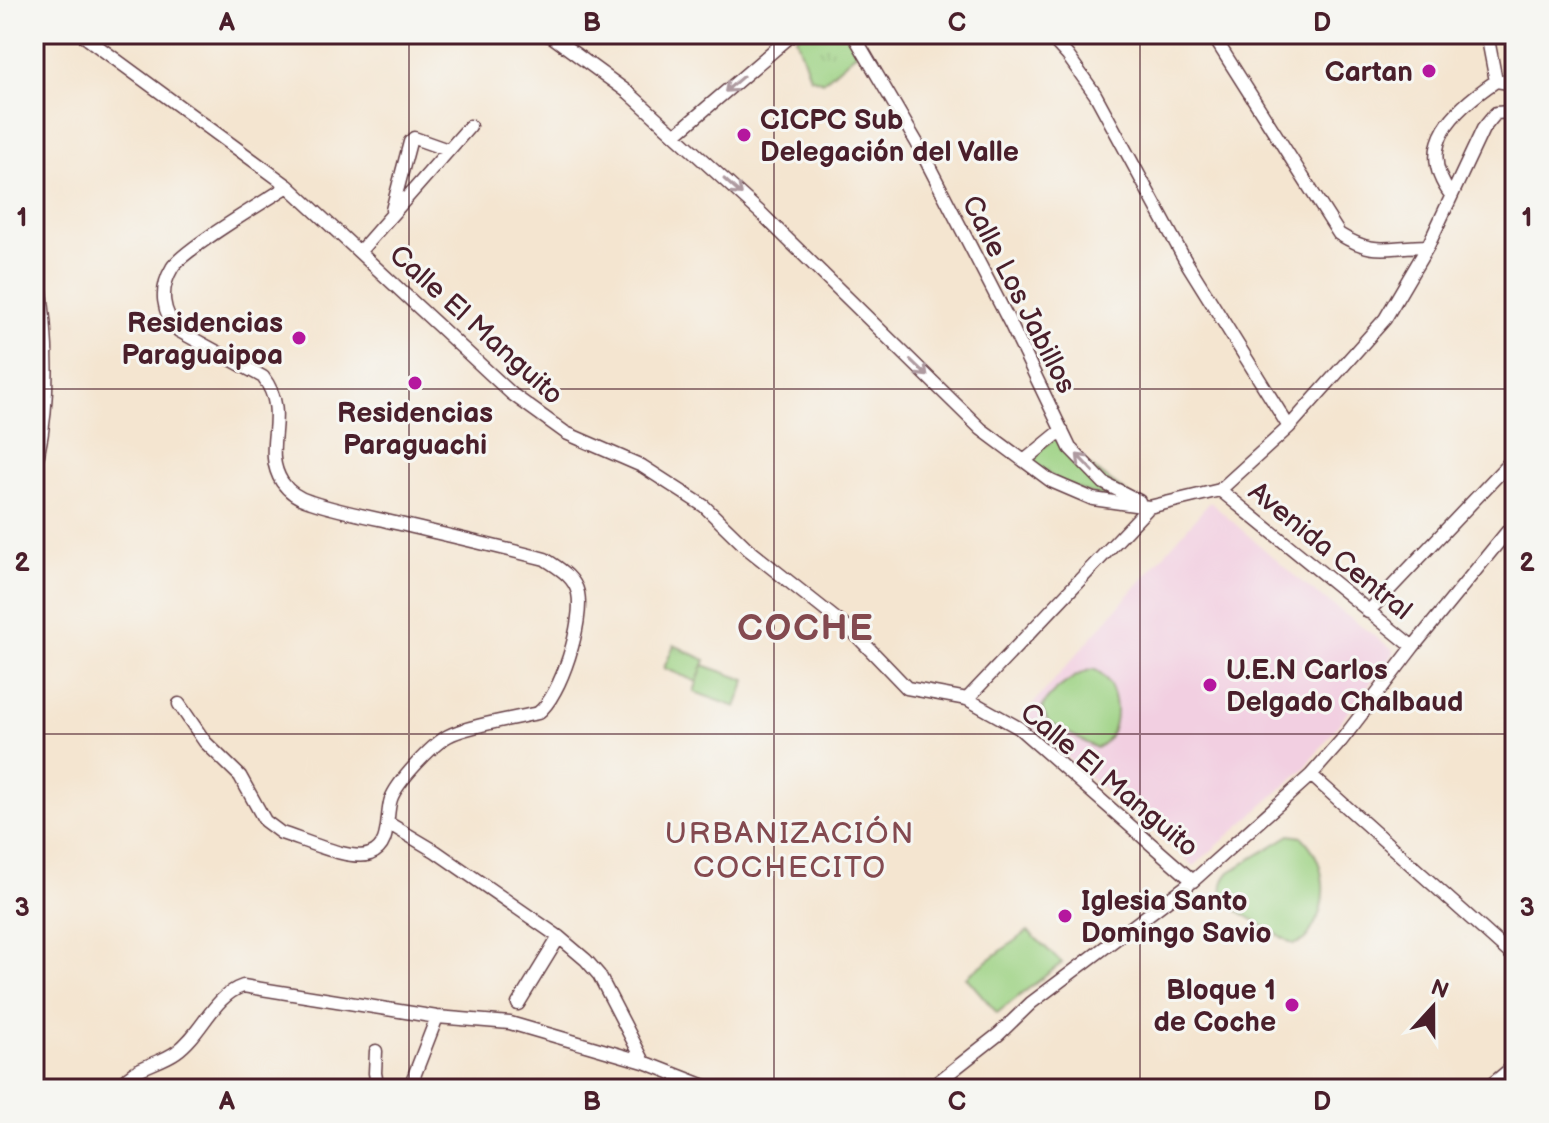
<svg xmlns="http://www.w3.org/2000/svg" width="1549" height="1123" viewBox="0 0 1549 1123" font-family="'Balsamiq Sans',sans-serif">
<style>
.built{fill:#f2cfe1}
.park{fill:url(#park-tufts);stroke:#747857;stroke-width:2}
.pitch{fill:#9dd283;stroke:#747857;stroke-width:2}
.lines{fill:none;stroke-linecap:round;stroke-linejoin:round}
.street-casing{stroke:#643d44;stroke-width:15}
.secondary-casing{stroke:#643d44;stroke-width:21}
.primary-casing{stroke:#643d44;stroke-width:23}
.street{stroke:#fff;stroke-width:12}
.secondary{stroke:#fff;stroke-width:18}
.primary{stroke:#fff;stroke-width:20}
.oneway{stroke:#ae9aa0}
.grid{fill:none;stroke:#4a1f2b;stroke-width:2;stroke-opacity:0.55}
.poi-dot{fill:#b5179e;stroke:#f6f6f2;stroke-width:3}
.labels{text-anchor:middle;stroke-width:6;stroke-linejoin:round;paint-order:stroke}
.poi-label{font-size:28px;font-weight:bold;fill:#4a1f2b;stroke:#f6f6f2;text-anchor:end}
.street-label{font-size:28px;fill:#4a1f2b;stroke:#f6f6f2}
.neighbourhood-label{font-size:30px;letter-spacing:2px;fill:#844a50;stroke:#f6f6f2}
.district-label{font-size:36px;font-weight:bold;letter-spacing:2px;fill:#844a50;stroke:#f6f6f2}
.neatline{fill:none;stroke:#4a1f2b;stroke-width:3}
.grid-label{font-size:26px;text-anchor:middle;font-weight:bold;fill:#4a1f2b}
</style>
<defs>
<pattern id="park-tufts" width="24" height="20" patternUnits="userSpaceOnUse" patternTransform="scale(2)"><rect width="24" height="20" fill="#9dd283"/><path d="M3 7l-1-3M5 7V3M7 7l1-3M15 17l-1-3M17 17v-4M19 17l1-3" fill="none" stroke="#89b471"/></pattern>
</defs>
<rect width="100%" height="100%" fill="#f6f6f2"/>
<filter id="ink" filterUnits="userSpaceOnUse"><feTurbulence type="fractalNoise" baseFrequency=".0125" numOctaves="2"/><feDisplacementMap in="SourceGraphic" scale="16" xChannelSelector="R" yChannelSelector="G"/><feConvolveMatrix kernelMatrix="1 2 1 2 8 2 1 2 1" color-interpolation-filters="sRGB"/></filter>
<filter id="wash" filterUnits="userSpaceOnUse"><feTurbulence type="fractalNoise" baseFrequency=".006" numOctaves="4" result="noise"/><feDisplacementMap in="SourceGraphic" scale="32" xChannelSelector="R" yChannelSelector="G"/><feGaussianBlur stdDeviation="1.8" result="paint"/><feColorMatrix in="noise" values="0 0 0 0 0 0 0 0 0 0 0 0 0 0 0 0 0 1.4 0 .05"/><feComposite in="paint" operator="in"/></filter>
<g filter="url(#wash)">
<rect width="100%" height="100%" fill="#f4e5d0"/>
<path class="built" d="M1210 502 1304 584 1395 651 1305 768 1194 866 1021 718Z"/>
<path class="park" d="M801 34H845L857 52 823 82 810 77 796 37Z
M1061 433 1068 450 1143 505C1094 497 1067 490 1028 460Z
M674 645 705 660 697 682 664 668Z"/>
<path class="pitch" d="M703 665 746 680 736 707 694 692Z
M1093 669C1121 679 1125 737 1096 748L1048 722 1042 709C1046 694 1077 673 1093 669Z
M1290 835 1302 837C1326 861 1330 900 1312 929 1307 938 1303 943 1293 944L1230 906C1220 895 1220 883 1230 872Z
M1028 931 1062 963 997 1013 966 977Z"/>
</g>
<g filter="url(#ink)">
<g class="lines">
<g class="street-casing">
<path id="street" d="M81 34 288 186 512 394 566 433 642 466 704 506 748 549 855 634 907 688 967 699 1019 728 1193 881
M543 34 551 36 629 93 763 215 981 429 1051 481 1093 499 1149 507 1220 490 1289 427 1385 319 1428 246 1483 129 1496 113 1509 112 1515 115
M853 34 917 143 1010 323 1070 448 1104 483 1139 501
M1048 34 1068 56 1095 94 1185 260 1289 427
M1212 34 1339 234C1376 257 1387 246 1428 246
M1487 34 1496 81
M675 135 793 34
M1451 195C1413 145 1456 108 1496 81L1515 84
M392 210 410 142 414 138 448 150
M360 251 470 126
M1024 461 1062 430
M1220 490 1413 647
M1368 612 1515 457
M967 699 1149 507
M179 704 205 742 240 776 265 821 281 833C302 839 351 862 370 854 392 846 385 817 391 799 397 782 432 745 448 736 466 726 516 718 538 713 561 696 584 621 578 593 574 576 558 568 545 559 491 545 437 533 383 520 359 515 335 510 311 502 300 499 289 492 282 482 260 447 292 415 263 377L179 331C162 313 159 290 172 268 182 250 266 201 288 186
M1311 775 1515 958
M388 823 435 851 559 937 586 960 599 975 644 1062
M518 1004 559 937
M376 1051 375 1073 378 1089
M119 1089C129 1067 158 1065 176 1052 202 1034 213 996 243 986L437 1017 510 1023 644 1062 713 1089
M409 1089 437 1017
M929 1089 999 1034 1031 1003 1193 881 1311 775 1341 741 1413 647 1515 522
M1486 1089 1515 1065"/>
</g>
<g class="secondary-casing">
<path id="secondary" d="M1504 1089 1515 1080"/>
</g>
<g class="primary-casing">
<path id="primary" d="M34 272C44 333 47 394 34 454"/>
</g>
<use href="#street" class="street"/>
<use href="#secondary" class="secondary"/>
<use href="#primary" class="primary"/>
</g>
<defs><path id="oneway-shaft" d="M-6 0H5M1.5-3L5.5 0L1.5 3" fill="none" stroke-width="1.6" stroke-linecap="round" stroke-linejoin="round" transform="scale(2)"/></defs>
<g class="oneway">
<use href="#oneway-shaft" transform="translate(734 84) rotate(139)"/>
<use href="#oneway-shaft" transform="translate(733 187) rotate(42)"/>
<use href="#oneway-shaft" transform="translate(919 368) rotate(44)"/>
<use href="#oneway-shaft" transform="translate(1085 463) rotate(-134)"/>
</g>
</g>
<path class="grid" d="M409 34V1089M774 34V1089M1140 34V1089M34 389H1515M34 734H1515"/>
<g class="poi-dot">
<circle cx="1429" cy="71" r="8"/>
<circle cx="744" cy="135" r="8"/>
<circle cx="299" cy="338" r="8"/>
<circle cx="415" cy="383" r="8"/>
<circle cx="1210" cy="685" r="8"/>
<circle cx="1065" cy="916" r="8"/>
<circle cx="1292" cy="1005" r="8"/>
</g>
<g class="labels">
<g class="poi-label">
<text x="1413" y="81">Cartan</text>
<text x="760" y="129" text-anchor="start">CICPC Sub<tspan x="760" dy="32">Delegación del Valle</tspan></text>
<text x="283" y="332">Residencias<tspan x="283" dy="32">Paraguaipoa</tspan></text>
<text x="415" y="422" text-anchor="middle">Residencias<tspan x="415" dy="32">Paraguachi</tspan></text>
<text x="1226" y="679" text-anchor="start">U.E.N Carlos<tspan x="1226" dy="32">Delgado Chalbaud</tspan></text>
<text x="1081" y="910" text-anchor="start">Iglesia Santo<tspan x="1081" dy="32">Domingo Savio</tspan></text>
<text x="1276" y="999">Bloque 1<tspan x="1276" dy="32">de Coche</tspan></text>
</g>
<g class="street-label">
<text transform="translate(1020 294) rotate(63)" y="10">Calle Los Jabillos</text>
<text transform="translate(477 324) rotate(42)" y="10">Calle El Manguito</text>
<text transform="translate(1331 550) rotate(39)" y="10">Avenida Central</text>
<text transform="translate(1110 779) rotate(40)" y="10">Calle El Manguito</text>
</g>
<g class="neighbourhood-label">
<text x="790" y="843">URBANIZACIÓN<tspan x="790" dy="34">COCHECITO</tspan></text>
</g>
<g class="district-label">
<text x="806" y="640">COCHE</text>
</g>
</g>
<rect width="1549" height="1123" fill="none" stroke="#f6f6f2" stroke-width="88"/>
<g transform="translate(1433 1007) rotate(21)" stroke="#f6f6f2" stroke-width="6" paint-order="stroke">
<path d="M0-6L14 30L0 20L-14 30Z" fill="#4a1f2b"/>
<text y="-12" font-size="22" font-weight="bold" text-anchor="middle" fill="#4a1f2b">N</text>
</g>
<rect x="44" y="44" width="1461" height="1035" class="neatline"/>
<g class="grid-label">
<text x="227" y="31">A</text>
<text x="592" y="31">B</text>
<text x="957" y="31">C</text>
<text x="1322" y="31">D</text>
<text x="22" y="226">1</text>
<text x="1527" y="226">1</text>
<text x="22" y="571">2</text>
<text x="1527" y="571">2</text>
<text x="22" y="916">3</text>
<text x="1527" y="916">3</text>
<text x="227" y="1110">A</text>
<text x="592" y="1110">B</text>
<text x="957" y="1110">C</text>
<text x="1322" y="1110">D</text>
</g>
</svg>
